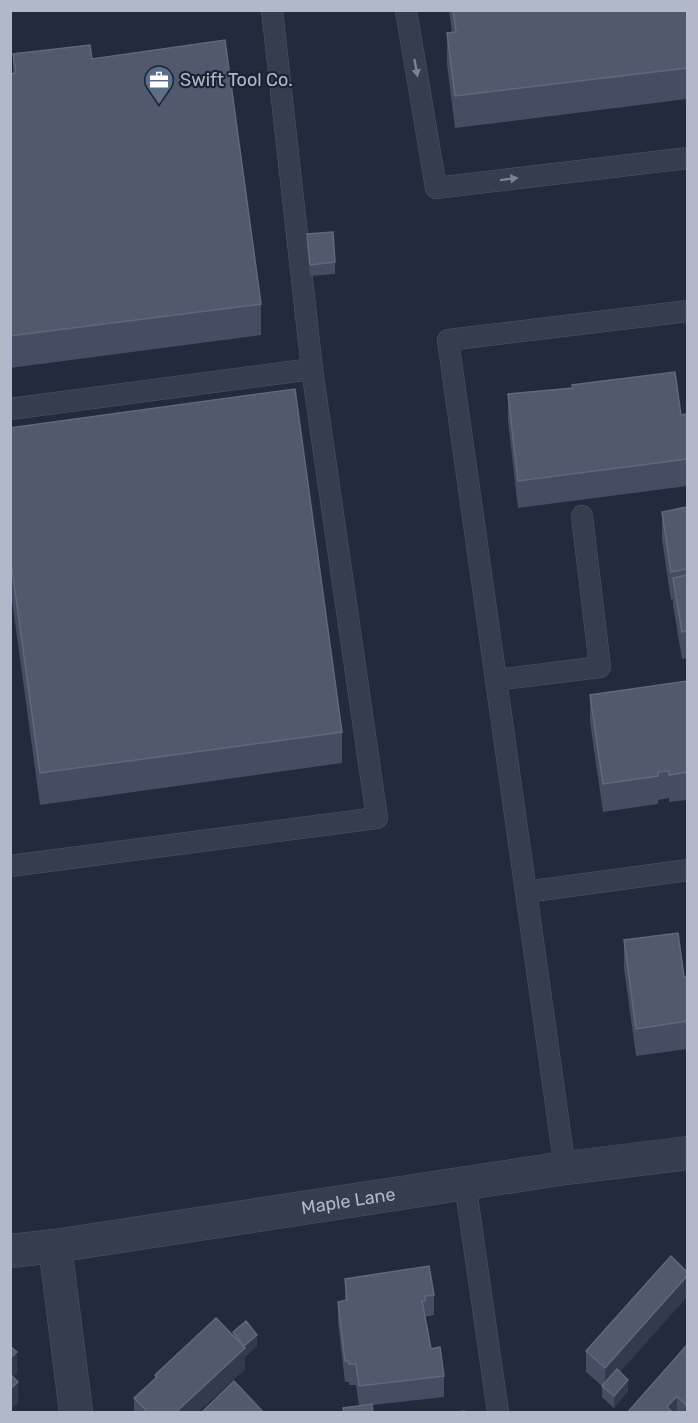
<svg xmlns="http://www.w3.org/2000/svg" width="698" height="1423" viewBox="0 0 698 1423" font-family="Rubik,sans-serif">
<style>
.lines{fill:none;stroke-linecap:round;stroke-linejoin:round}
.lane-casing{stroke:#4e5566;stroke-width:22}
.street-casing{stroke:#4e5566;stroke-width:34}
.lane{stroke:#363d4e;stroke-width:21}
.street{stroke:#363d4e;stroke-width:33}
.wall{fill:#444d63}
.shaded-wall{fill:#323a4f}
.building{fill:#50596e;stroke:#5f687c;stroke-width:1.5}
.oneway{fill:#7a8192}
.labels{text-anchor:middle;stroke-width:4.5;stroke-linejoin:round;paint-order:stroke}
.poi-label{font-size:18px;fill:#b2b8c9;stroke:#1b2233;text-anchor:start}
.street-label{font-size:18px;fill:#b2b8c9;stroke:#1b2233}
</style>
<rect width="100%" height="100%" fill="#222a3e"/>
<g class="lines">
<g class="lane-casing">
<path id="lane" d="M406 10 436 188 688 158
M10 409 312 369
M496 680 600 667 582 516
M10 866 377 818 312 369 272 10
M526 892 688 870
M565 1168 448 340 688 311
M465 1183 498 1412"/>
</g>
<g class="street-casing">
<g id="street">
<path d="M55 1246 76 1412"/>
<path id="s1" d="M10 1251 55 1246 565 1168 688 1153"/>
</g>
</g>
<use href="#lane" class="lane"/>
<use href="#street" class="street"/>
</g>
<path class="wall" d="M449 10H687V99L455 128 447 64V33L452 32Z
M13 54 92 59 261 304V335L10 368V74H13Z
M307 234 335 262V274L310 276 307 245Z
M508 394 681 415 687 414V486L518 508 508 421Z
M10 428 342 732V763L40 805 10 586Z
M687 507V658L682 659 673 605V599L671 600 662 539V512Z
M687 681V800L669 802V798L658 800V804L603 812 590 722V695Z
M624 940 684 977 687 976V1049L636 1056 624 968Z
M345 1279 434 1295V1315L425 1317 431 1349 444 1376V1397L373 1405V1413H343V1408L359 1406 356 1385H349V1382H345L338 1322V1302L345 1300Z
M233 1332 257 1346 245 1357V1369L197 1413H134V1398L155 1379V1375L233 1335Z
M687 1345V1413H627Z
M586 1351 620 1372 628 1391 614 1408 602 1397V1386L586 1372Z"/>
<path class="shaded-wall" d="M687 1276V1297L605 1389V1368Z
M257 1335V1346L245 1357V1369L197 1413H175L244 1349V1346Z
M17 1352V1373L10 1379V1358Z
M628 1380V1391L614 1408V1396Z
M18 1382V1403L10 1410V1389Z
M677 1396V1413H667V1407Z"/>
<path class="building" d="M453 10H687V68L455 96 447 33 456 32Z
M225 40 261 304 10 336V74L16 73 13 54 90 45 92 59Z
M333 232 335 262 310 265 307 234Z
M675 372 681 415 687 414V459L518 481 508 394 573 388 572 385Z
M295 389 342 732 40 773 10 554V428Z
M687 507V569L671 572 662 512Z
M687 575V631L682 632 673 578Z
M687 681V772L669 775V771L658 772V776L603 784 590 695Z
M678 933 684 977 687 976V1021L636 1029 624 940Z
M671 1256 687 1272V1276L605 1368 586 1351Z
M429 1266 434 1295 425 1296V1301H422L431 1349 440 1347 444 1376 359 1386 356 1364H349V1361H345L338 1302 347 1300 345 1279Z
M216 1318 245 1348 175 1413H143L146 1410 134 1398 157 1377 155 1375Z
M246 1321 257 1335 244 1346 233 1332Z
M687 1345V1406L677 1396 667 1407 673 1413H627Z
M10 1346 17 1352 10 1358Z
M617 1369 628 1380 614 1396 602 1386Z
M10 1374 18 1382 10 1389Z
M234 1381 264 1413H201Z
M372 1404 373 1413H344L343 1408Z
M464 1411V1413H451Z"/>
<defs><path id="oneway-solid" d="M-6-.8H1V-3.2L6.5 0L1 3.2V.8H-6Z" transform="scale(1.5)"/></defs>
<g class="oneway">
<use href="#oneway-solid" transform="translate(416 68) rotate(80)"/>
<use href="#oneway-solid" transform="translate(509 179) rotate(-7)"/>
</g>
<defs>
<g id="office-pin" transform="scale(1.5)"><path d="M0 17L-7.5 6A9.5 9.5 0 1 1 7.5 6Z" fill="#5c6f8a" stroke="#1b2233"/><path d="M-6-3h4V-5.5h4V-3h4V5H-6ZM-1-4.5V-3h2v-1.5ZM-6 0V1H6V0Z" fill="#fff"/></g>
</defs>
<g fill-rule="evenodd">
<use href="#office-pin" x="159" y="80"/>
</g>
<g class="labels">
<g class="poi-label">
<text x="180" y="86">Swift Tool Co.</text>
</g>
<g class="street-label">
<text dy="6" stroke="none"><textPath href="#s1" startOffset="342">Maple Lane</textPath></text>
</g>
</g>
<rect width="698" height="1423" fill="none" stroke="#b2b8c9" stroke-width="24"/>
</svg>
